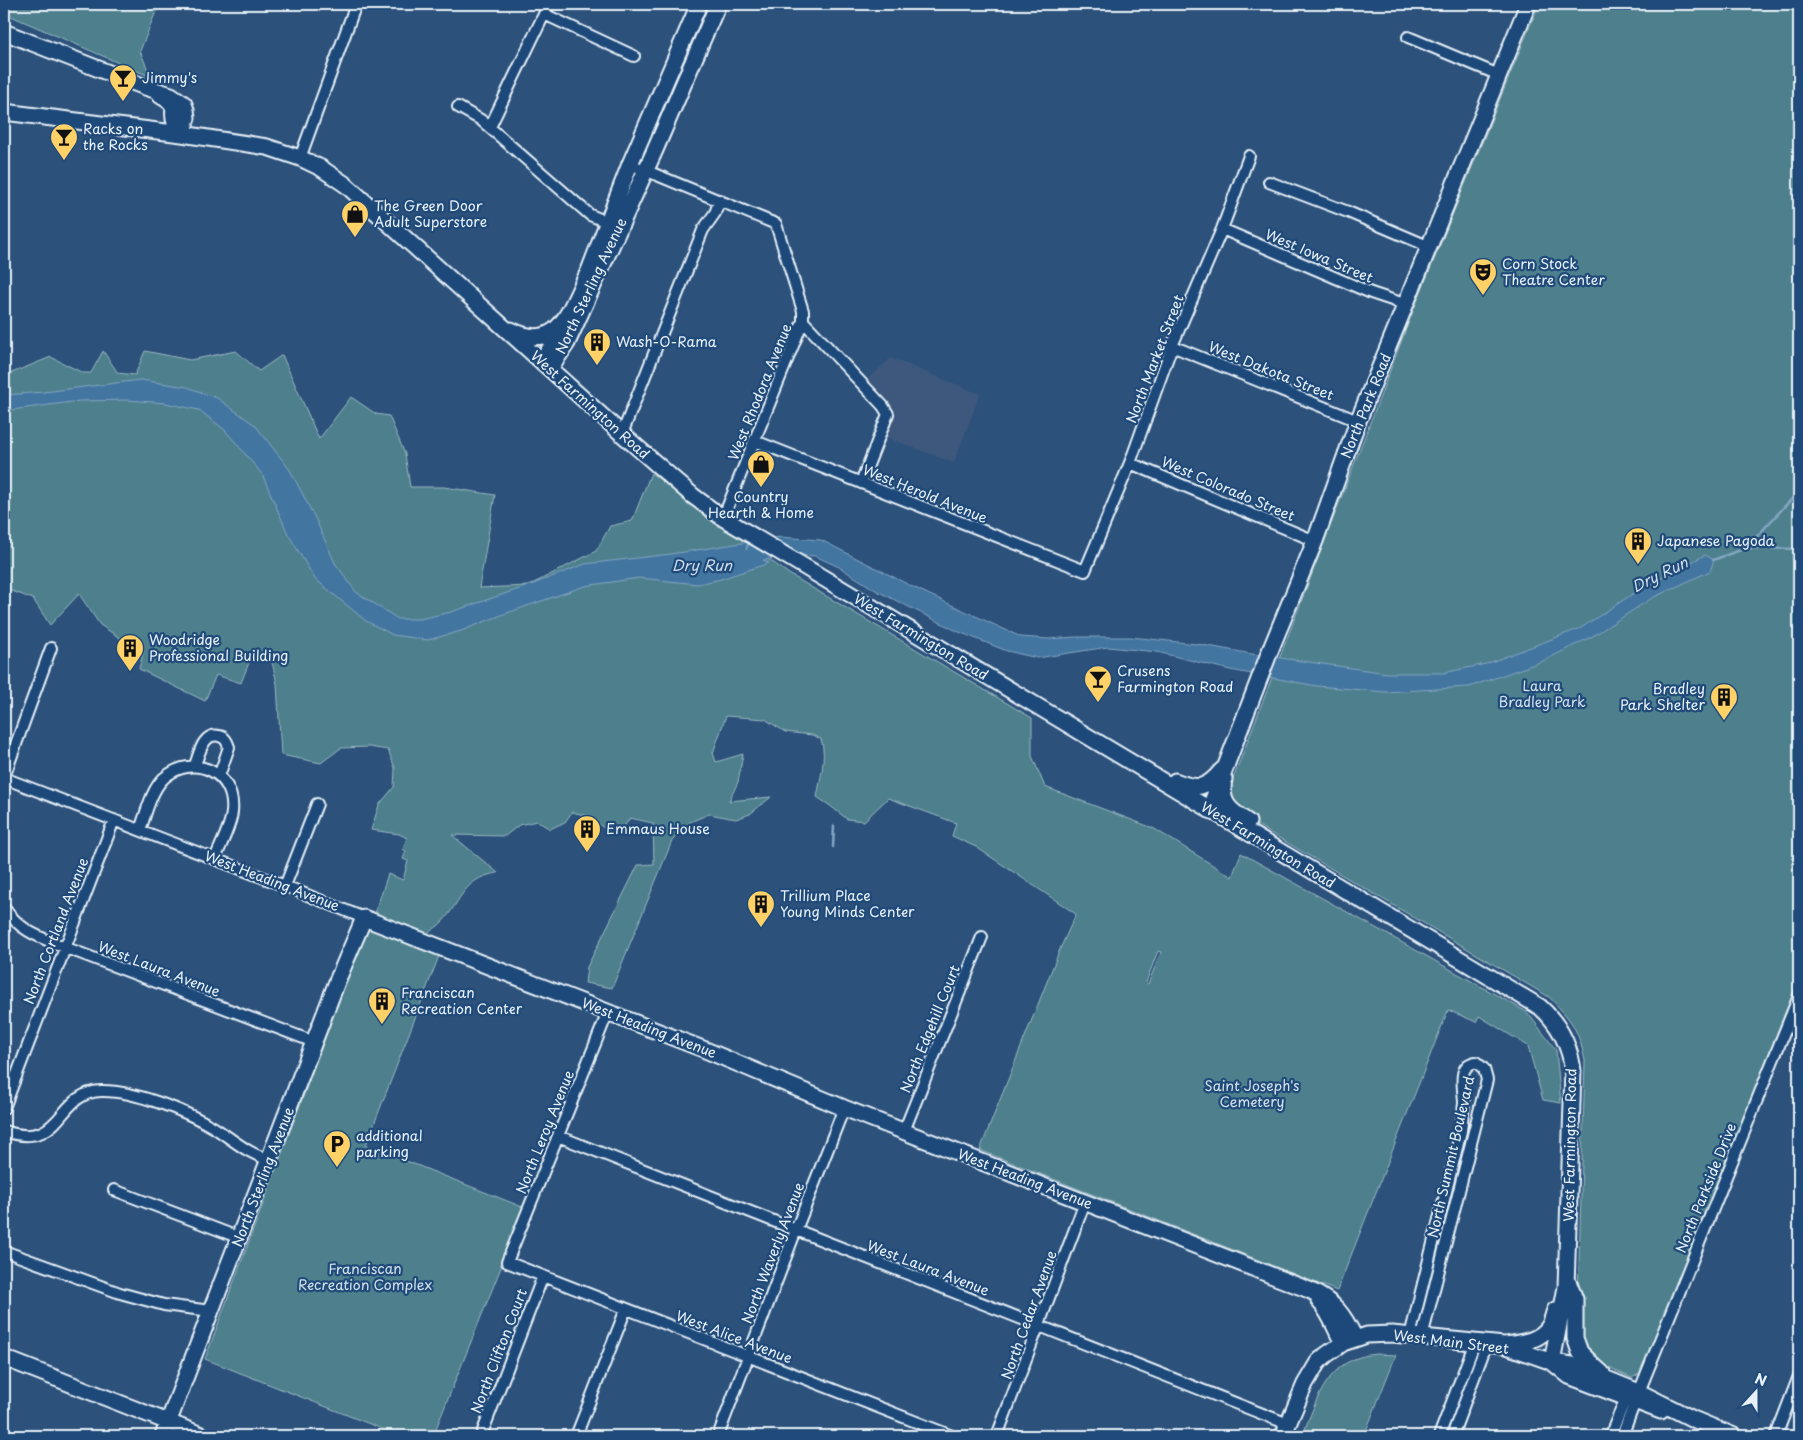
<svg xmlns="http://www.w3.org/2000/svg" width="1803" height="1440" viewBox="0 0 1803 1440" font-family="'Playpen Sans',sans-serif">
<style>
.built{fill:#3c597c}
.green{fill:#4e808c;stroke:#9bb8c2;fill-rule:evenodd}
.water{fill:#4374a0;stroke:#85a6c3}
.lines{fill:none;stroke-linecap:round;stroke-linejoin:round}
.stream{stroke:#85a6c3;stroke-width:2.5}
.street-casing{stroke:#e8f1f8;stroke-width:14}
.secondary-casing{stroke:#e8f1f8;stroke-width:19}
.street{stroke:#1f4a7a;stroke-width:10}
.secondary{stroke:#1f4a7a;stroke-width:15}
.labels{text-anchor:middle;stroke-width:4.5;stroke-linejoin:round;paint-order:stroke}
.poi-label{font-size:14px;fill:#e8f1f8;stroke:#1f4a7a;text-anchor:start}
.street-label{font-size:14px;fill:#e8f1f8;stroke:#1f4a7a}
.park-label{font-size:14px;fill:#d1e0e8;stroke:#1f4a7a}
.water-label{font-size:15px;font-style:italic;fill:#cfdeeb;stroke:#1f4a7a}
</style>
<rect width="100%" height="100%" fill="#2c517b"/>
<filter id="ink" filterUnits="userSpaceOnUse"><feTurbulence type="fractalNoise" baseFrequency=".02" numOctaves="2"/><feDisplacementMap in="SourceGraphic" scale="10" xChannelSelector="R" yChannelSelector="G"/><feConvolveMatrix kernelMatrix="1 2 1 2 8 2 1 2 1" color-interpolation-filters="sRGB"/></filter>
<g filter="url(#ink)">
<path class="built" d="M891 358 980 394 954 463 880 435 888 414 862 384Z"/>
<path class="green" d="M4 4H159L140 51 151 77 4 13Z
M1539 4H1799V978L1648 1356 1639 1374 1632 1378 1604 1366 1586 1353 1577 1330 1585 1061C1578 1028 1572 1021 1549 997L1235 812 1228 792 1413 311Z
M103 351 118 373 135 375 145 351 190 360 236 351 259 371 282 355 319 439 351 397 376 414 389 416 405 454 410 487H444L495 495 479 588 528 586 596 551 610 526 632 521 651 473 789 574 1032 718V756L1045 787 1153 828 1232 877 1241 853 1527 1012 1556 1050 1561 1103 1543 1100 1528 1046 1479 1016 1476 1022 1448 1010 1337 1291 980 1150 1060 949 1076 914 976 847 952 836 956 823 888 798 864 821 847 819 829 805 817 797C820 779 827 757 821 739L812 735 785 732 765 719 726 716 713 753 716 762 743 754 738 782 729 801 771 797 750 814 736 819 709 814 690 822 672 841 612 988 585 983 587 967 638 865 654 864 653 823 630 818 619 834 604 828 588 816 572 812 565 822 550 829 537 821 519 825 505 836 452 835 498 873C460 878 461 906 438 926 434 929 429 932 425 934L375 913 388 874 403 880 408 861 403 859 406 851 403 849 407 838 399 834 371 830 379 805 394 787 395 768 388 750 369 747 341 748 321 763 281 755 277 684 271 657 252 655 241 683 216 675 205 701 139 669 143 653 100 625 79 594 50 625 33 599 4 588V371L9 374 51 357 83 373H91ZM1158 951 1161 952 1148 984 1146 982Z
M372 929 439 956 366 1145 525 1208 433 1436H400L205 1359 365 931Z
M1376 1354 1396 1355 1364 1436H1302C1318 1398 1327 1358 1376 1354Z"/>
<path class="water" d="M140 380 187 387 217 398 255 425 290 470 315 518 335 563 356 592 398 619H420L451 612 528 586 585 564 671 554 748 542 746 550 750 542 780 537 821 540 917 589 1021 637 1048 639 1076 637H1131L1197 644 1252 654 1387 673H1443L1486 664 1581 628 1637 591 1705 555 1714 560 1710 571 1652 598 1593 636 1543 661 1469 687 1386 692 1317 686 1230 670 1157 652 1108 647 1037 658 1007 651 959 632 877 591 839 567 815 556 799 555 763 560 769 563 721 579 698 584 639 578 585 586 504 614 461 631 428 640 393 635 366 621 315 579 288 534 262 474 225 430 199 410 165 403 128 400 79 401 4 411V395L44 392Z"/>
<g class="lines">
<path class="stream" d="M1746 548 1799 549
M1713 560 1746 548 1799 491
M833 847 834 826"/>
<g class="street-casing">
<path id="street" d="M544 14 634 56
M1408 37 1499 75
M458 107 481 120 590 215 612 224
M490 127 549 4
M300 158 356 4
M630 164 776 224 803 311V321L723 518
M1269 182 1348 212 1430 247
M1222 229 1371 293 1407 305
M803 321 883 406 888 414 861 483
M1172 346 1358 421
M622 434 703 230 715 213 720 200
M755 441 1085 571 1130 463 1172 346 1222 229 1249 156
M1130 463 1315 541
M195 765C199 755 203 732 219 736 225 737 227 741 229 747L219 776
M4 777 51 648
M4 778 285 886 364 918
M140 830C146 814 151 790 164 778 194 752 236 773 232 812 231 826 220 846 215 859
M285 886 317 804
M4 908C22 932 37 936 64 947L314 1042
M608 1012 507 1262 952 1436
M4 1108 114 820
M4 1131C65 1151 55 1093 101 1091 133 1090 186 1111 213 1127 231 1138 249 1155 269 1159
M904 1131 982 937
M558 1136 1288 1424
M114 1190 240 1238
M4 1251 120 1293 164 1305 211 1311
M1410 1336 1461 1131C1462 1122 1463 1112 1464 1103 1464 1089 1456 1065 1476 1062L1484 1069 1487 1080 1422 1337
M1639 1392 1799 996
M481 1436 543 1276
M576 1436 626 1309
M718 1436 796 1230 844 1108
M997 1436 1085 1202
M1439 1436 1475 1342
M1452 1436 1487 1343
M1610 1436 1626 1398
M1622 1436 1635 1402
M1776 1436 1799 1376"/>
</g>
<g class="secondary-casing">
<path id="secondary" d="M4 32 145 87 171 95 184 104 186 110 187 118 182 134
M161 96C181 107 170 110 175 123 176 127 180 131 182 134
M4 112 182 134 267 147 300 158 321 168 346 185 622 434 693 496 723 518 1540 1007C1559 1024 1570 1046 1573 1071L1566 1287 1552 1362
M589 271 630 164 699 4
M511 330C561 355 570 306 589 271
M543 363 553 364 567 343 655 150 718 4
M543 363C549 345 560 336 568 319
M1224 779C1220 803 1229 810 1248 822
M1175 781C1198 790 1206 789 1222 770
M1209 810 1270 651 1315 541 1358 421 1528 4
M1569 1284 1575 1299V1338L1580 1352 1593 1365 1602 1373
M1319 1301C1330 1312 1335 1329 1343 1343
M1505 1345C1521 1343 1541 1341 1550 1325 1552 1321 1553 1315 1555 1310
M4 1358 204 1436
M1553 1363 1569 1376 1661 1411
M163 1436 338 979 364 918 703 1049 844 1108 1309 1290C1335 1302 1343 1314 1355 1338
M1283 1436 1305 1384 1318 1362 1326 1355 1343 1343 1367 1335 1392 1334 1504 1345 1552 1362 1572 1365 1639 1392 1693 1419 1734 1436"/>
</g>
<use href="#street" class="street"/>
<use href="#secondary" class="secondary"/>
</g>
</g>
<defs>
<g id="bar-pin" transform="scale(1.4375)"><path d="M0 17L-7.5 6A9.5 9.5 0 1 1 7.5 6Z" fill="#ffd166" stroke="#1f4a7a"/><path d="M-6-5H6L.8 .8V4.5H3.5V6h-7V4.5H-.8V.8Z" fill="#111"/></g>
<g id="shop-pin" transform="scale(1.4375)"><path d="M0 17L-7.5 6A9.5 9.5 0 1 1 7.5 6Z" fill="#ffd166" stroke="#1f4a7a"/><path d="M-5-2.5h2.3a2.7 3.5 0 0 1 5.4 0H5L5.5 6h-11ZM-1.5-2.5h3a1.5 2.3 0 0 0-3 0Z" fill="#111"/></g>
<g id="theatre-pin" transform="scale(1.4375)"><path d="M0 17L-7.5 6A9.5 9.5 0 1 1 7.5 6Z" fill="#ffd166" stroke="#1f4a7a"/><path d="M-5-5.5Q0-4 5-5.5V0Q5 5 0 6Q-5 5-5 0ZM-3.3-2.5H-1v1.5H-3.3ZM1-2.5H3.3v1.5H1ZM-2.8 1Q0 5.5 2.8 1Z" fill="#111"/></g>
<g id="building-pin" transform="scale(1.4375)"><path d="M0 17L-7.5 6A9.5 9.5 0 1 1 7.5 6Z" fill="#ffd166" stroke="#1f4a7a"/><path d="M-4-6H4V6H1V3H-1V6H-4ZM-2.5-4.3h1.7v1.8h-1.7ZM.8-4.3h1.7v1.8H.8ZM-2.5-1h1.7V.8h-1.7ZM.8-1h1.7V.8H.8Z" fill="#111"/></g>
<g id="parking-pin" transform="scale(1.4375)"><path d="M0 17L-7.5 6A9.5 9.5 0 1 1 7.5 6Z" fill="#ffd166" stroke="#1f4a7a"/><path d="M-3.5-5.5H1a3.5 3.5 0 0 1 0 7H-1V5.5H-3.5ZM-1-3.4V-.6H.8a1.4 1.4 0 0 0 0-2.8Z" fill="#111"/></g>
</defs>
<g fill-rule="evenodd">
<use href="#bar-pin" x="123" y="78"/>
<use href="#bar-pin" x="64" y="137"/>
<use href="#shop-pin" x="355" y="214"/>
<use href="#theatre-pin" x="1483" y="272"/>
<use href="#building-pin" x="597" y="342"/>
<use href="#shop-pin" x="761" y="464"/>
<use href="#building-pin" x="1638" y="541"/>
<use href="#building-pin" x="130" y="648"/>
<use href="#bar-pin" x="1098" y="679"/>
<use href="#building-pin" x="1724" y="697"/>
<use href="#building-pin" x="587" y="829"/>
<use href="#building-pin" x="761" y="904"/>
<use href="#building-pin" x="382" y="1001"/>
<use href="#parking-pin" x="337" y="1144"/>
</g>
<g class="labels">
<g class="poi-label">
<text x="142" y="83">Jimmy's</text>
<text x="83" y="134">Racks on<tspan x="83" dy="16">the Rocks</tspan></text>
<text x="374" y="211">The Green Door<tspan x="374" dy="16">Adult Superstore</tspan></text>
<text x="1502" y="269">Corn Stock<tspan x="1502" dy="16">Theatre Center</tspan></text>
<text x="616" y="347">Wash-O-Rama</text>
<text x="761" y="502" text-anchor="middle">Country<tspan x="761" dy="16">Hearth &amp; Home</tspan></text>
<text x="1657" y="546">Japanese Pagoda</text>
<text x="149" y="645">Woodridge<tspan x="149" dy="16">Professional Building</tspan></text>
<text x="1117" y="676">Crusens<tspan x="1117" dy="16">Farmington Road</tspan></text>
<text x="1705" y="694" text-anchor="end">Bradley<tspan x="1705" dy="16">Park Shelter</tspan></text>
<text x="606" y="834">Emmaus House</text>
<text x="780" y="901">Trillium Place<tspan x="780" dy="16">Young Minds Center</tspan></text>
<text x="401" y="998">Franciscan<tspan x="401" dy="16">Recreation Center</tspan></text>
<text x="356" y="1141">additional<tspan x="356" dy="16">parking</tspan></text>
</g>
<g class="street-label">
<text transform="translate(1319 256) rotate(23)" y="5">West Iowa Street</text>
<text transform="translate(591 286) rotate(-65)" y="5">North Sterling Avenue</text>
<text transform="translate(1155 359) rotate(-69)" y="5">North Market Street</text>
<text transform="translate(1271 371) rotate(22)" y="5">West Dakota Street</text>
<text transform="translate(760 392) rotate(-68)" y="5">West Rhodora Avenue</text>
<text transform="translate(590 405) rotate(42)" y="5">West Farmington Road</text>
<text transform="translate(1366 406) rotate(-68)" y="5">North Park Road</text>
<text transform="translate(1228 489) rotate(23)" y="5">West Colorado Street</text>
<text transform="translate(925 494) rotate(22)" y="5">West Herold Avenue</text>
<text transform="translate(921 637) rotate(31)" y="5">West Farmington Road</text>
<text transform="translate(1268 845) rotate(31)" y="5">West Farmington Road</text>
<text transform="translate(272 881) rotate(21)" y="5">West Heading Avenue</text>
<text transform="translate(56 931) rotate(-69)" y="5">North Cortland Avenue</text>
<text transform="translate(159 969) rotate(21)" y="5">West Laura Avenue</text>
<text transform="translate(649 1028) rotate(21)" y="5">West Heading Avenue</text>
<text transform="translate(930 1029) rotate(-68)" y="5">North Edgehill Court</text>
<text transform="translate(545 1132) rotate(-68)" y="5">North Leroy Avenue</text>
<text transform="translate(1570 1145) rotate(-89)" y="5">West Farmington Road</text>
<text transform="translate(1451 1157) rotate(-77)" y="5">North Summit Boulevard</text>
<text transform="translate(263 1177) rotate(-69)" y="5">North Sterling Avenue</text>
<text transform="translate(1025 1179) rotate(21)" y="5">West Heading Avenue</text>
<text transform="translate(1706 1188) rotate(-68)" y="5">North Parkside Drive</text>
<text transform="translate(773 1253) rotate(-69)" y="5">North Waverly Avenue</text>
<text transform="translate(928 1268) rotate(21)" y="5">West Laura Avenue</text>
<text transform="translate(1029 1315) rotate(-70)" y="5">North Cedar Avenue</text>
<text transform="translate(734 1337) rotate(21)" y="5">West Alice Avenue</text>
<text transform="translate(1451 1342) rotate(7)" y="5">West Main Street</text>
<text transform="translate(499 1351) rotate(-69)" y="5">North Clifton Court</text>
</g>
<g class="park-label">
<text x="1542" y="691">Laura<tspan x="1542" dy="16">Bradley Park</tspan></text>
<text x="1252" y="1091">Saint Joseph's<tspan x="1252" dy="16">Cemetery</tspan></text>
<text x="365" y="1274">Franciscan<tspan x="365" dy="16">Recreation Complex</tspan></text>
</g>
<g class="water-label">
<text x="702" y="571">Dry Run</text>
<text transform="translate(1660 575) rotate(-26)" y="5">Dry Run</text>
</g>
</g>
<rect width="1803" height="1440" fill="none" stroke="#1f4a7a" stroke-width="20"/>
<rect x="10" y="10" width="1783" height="1420" fill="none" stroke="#e8f1f8" stroke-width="2" filter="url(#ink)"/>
<g transform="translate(1756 1392) rotate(21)" stroke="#1f4a7a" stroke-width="4" paint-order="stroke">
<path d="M0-4L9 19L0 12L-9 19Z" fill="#e8f1f8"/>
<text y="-8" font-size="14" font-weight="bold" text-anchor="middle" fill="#e8f1f8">N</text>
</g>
</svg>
